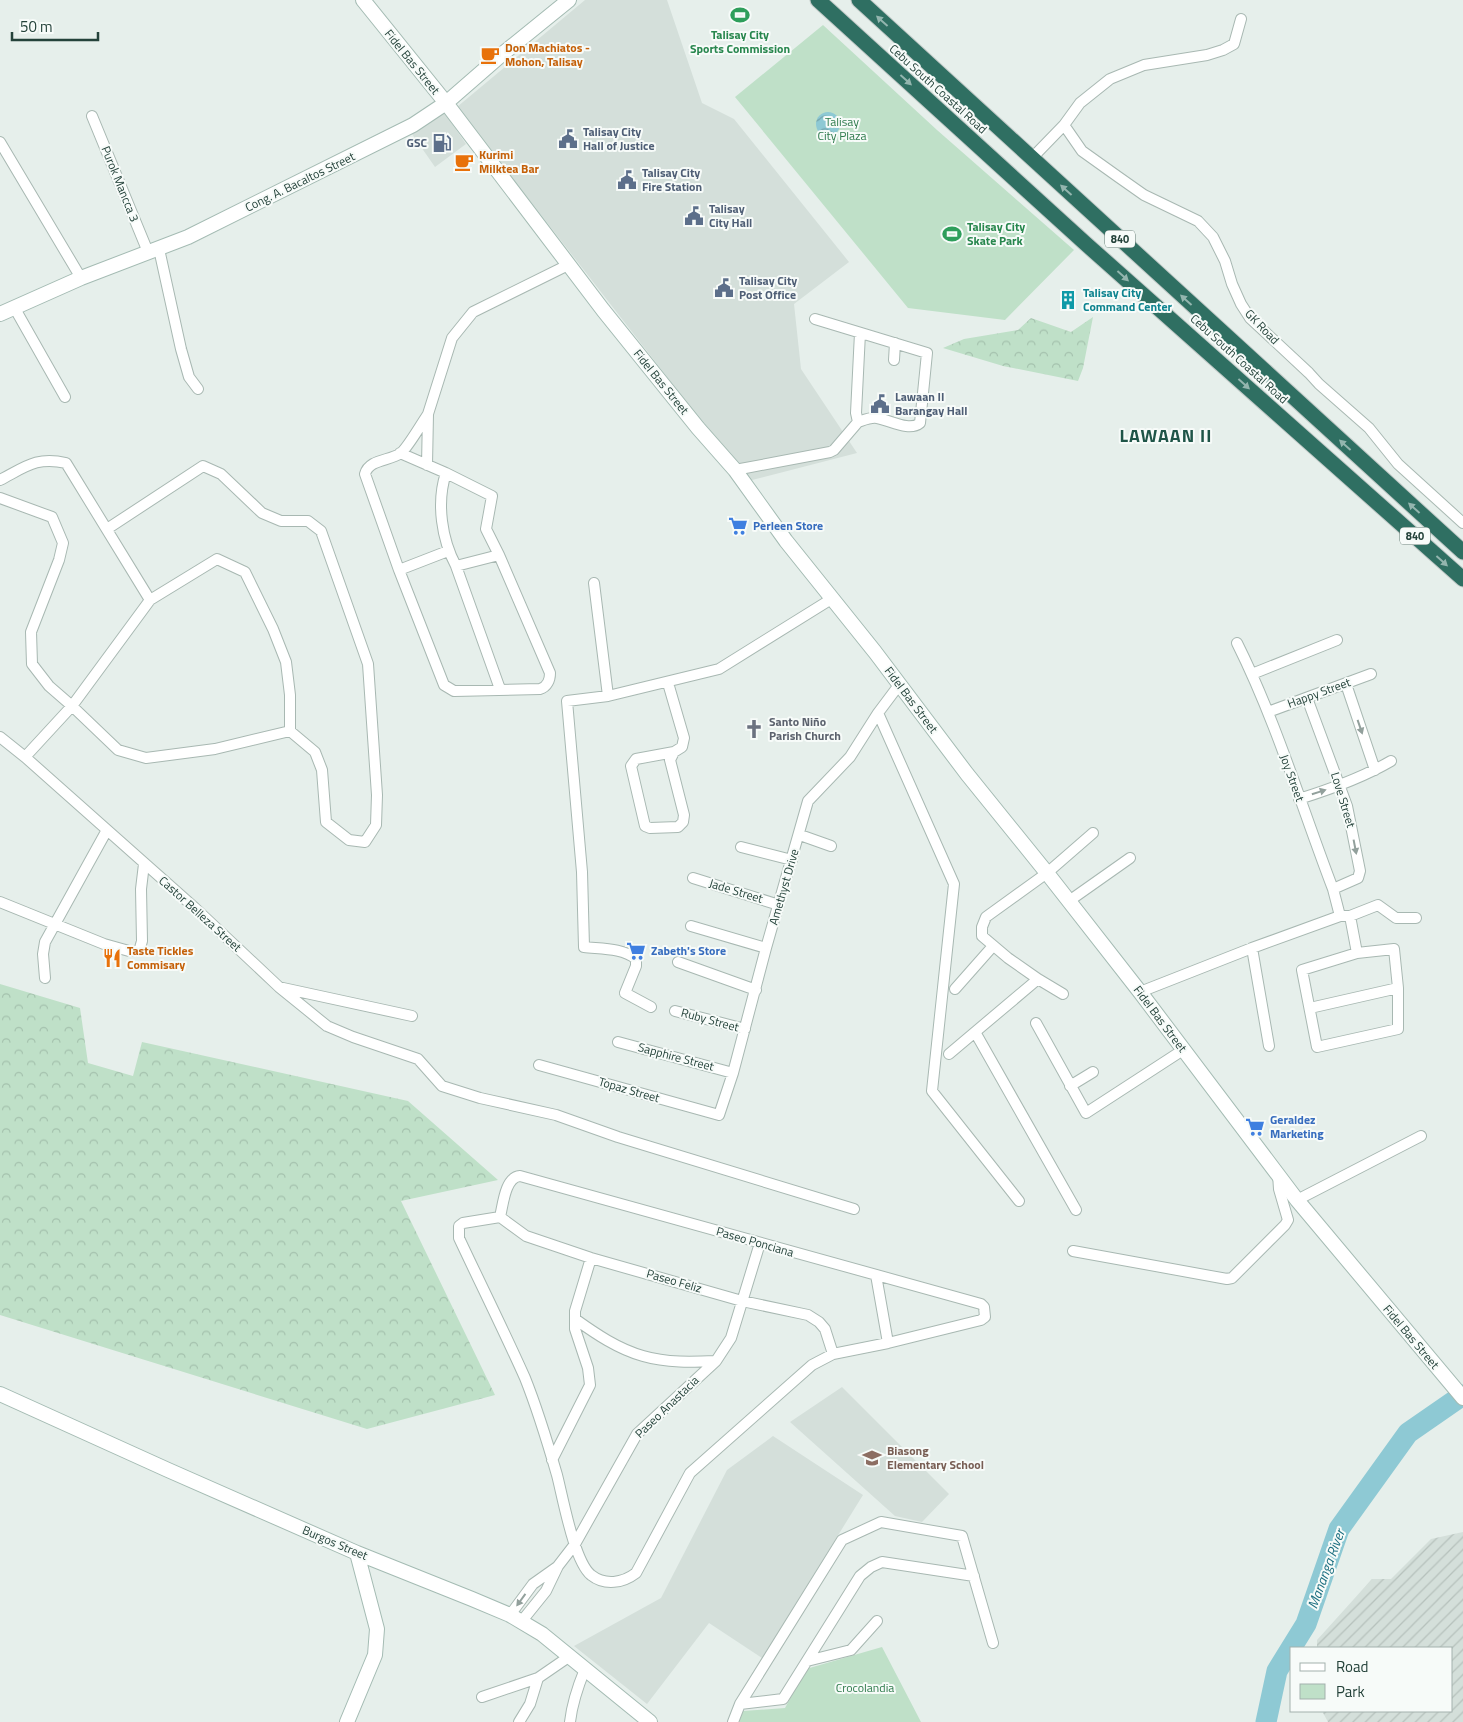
<svg xmlns="http://www.w3.org/2000/svg" width="1463" height="1722" viewBox="0 0 1463 1722" font-family="'Titillium Web',sans-serif">
<style>
.built{fill:#d4dfda}
.industrial{fill:url(#industrial-furrows)}
.forest{fill:url(#forest-crowns)}
.park{fill:#bfe0c8}
.water{fill:url(#water-waves)}
.lines{fill:none;stroke-linecap:round;stroke-linejoin:round}
.river{stroke:#8ec9d4;stroke-width:21}
.street-casing{stroke:#a8b8b2;stroke-width:12}
.secondary-casing{stroke:#a4bbb3;stroke-width:16}
.highway-casing{stroke:#c2cac8;stroke-width:17}
.street{stroke:#fff;stroke-width:10}
.secondary{stroke:#fff;stroke-width:14}
.highway{stroke:#2f6f62;stroke-width:15}
.oneway{fill:#93b5ae}
.oneway2{fill:#92a09c}
.labels{text-anchor:middle;stroke-width:4;stroke-linejoin:round;paint-order:stroke}
.shield{fill:#f7fbf9;stroke:#637a73;stroke-width:1}
.shield-label{font-size:11px;font-weight:bold;fill:#24423a}
.leisure-label{font-size:12px;font-weight:bold;fill:#27864d;stroke:#f7fbf9}
.food-label{font-size:12px;font-weight:bold;fill:#c56008;stroke:#f7fbf9;text-anchor:start}
.street-label{font-size:12px;fill:#24423a;stroke:#f7fbf9}
.park-label{font-size:12px;fill:#2d7a4b;stroke:#f7fbf9}
.service-label{font-size:12px;font-weight:bold;fill:#4e5e75;stroke:#f7fbf9;text-anchor:start}
.culture-label{font-size:12px;font-weight:bold;fill:#0d838f;stroke:#f7fbf9;text-anchor:start}
.shop-label{font-size:12px;font-weight:bold;fill:#366cbe;stroke:#f7fbf9;text-anchor:start}
.worship-label{font-size:12px;font-weight:bold;fill:#5b616d;stroke:#f7fbf9;text-anchor:start}
.education-label{font-size:12px;font-weight:bold;fill:#785e54;stroke:#f7fbf9;text-anchor:start}
.water-label{font-size:14px;font-style:italic;fill:#1c6f80;stroke:#f7fbf9}
.district-label{font-size:18px;font-weight:bold;letter-spacing:1px;fill:#1f5548;stroke:#f7fbf9}
</style>
<defs>
<pattern id="industrial-furrows" width="10" height="10" patternUnits="userSpaceOnUse" patternTransform="scale(1.25)"><rect width="10" height="10" fill="#d4dfda"/><path d="M-1 1l2-2M0 10L10 0M9 11l2-2" fill="none" stroke="#b6c1bc"/></pattern>
<pattern id="forest-crowns" width="20" height="18" patternUnits="userSpaceOnUse" patternTransform="scale(1.25)"><rect width="20" height="18" fill="#bfe0c8"/><path d="M2 6a3 3 0 1 1 6 0M12 15a3 3 0 1 1 6 0" fill="none" stroke="#a4c1ad"/></pattern>
<pattern id="water-waves" width="16" height="10" patternUnits="userSpaceOnUse" patternTransform="scale(1.25)"><rect width="16" height="10" fill="#8ec9d4"/><path d="M0 5q4-4 8 0t8 0" fill="none" stroke="#74a5ad"/></pattern>
</defs>
<rect width="100%" height="100%" fill="#e6efeb"/>
<path class="built" d="M585 0H667L702 103 734 119 849 262 794 304 801 369 857 453 748 481 457 107Z
M444 112 466 144 435 167 412 134Z
M842 1387 949 1494 922 1522 895 1516 790 1422Z
M773 1436 863 1495 762 1658 709 1623 647 1704 574 1646 661 1598 727 1470Z"/>
<path class="industrial" d="M1463 1532V1722H1328L1322 1711H1452V1648H1317V1640L1372 1579H1391L1431 1539Z"/>
<path class="forest" d="M1093 317 1083 368 1078 381 1003 366 943 348 964 339 1018 330 1031 318 1071 332Z
M0 984 80 1008 88 1063 133 1076 142 1042 408 1101 498 1180 401 1201 495 1395 367 1429 0 1315Z"/>
<path class="park" d="M823 25 937 130 1074 250 1005 320 908 308 735 97Z
M882 1647 921 1722H739L743 1711 785 1708 806 1669Z"/>
<path class="water" d="M816 124a12 12 0 1 1 24 0a12 12 0 1 1-24 0Z"/>
<g class="lines">
<path class="river" d="M1266 1722 1277 1671 1306 1624 1339 1529 1408 1433 1463 1395"/>
<g class="street-casing">
<path id="street" d="M92 116 148 252
M1064 125 1080 103 1110 79 1144 65 1207 55 1223 50 1234 44 1241 19
M0 142 81 278
M1032 158 1064 125 1082 151 1117 176 1144 195 1198 221 1213 237 1225 261 1232 284 1241 304 1250 318 1309 373 1319 384 1369 428 1398 464 1463 523
M159 249 181 349 189 377 198 389
M14 307 65 397
M894 360 895 343
M858 422 856 413 860 333
M400 453 446 473 492 496 486 529 499 555 550 673C550 680 547 687 540 689L454 691 444 685 399 570 365 474C369 459 390 461 401 453 408 447 422 423 428 414
M427 465 428 414 452 338 473 312 568 265
M735 470 830 452 834 450 858 422C864 420 871 417 877 418 890 420 909 432 920 423L927 353 815 319
M446 473C436 503 442 540 456 566L500 689
M0 480C25 467 37 456 66 463L150 600
M0 498 52 517 63 543 59 560 31 632 32 664 49 686 72 706 118 750 146 758 215 749 290 731
M456 566 499 555
M399 570 448 551
M594 583 608 696
M1237 643C1276 721 1302 808 1333 889L1340 916
M1252 674 1337 640
M668 683 684 738 682 747 674 752 670 760 684 815 683 822 678 827 650 828 645 826 631 766 636 759 674 752
M1346 684 1375 770
M1307 698 1347 806 1360 871 1358 878 1333 889
M1268 712 1371 674
M878 713 954 884 932 1091 1019 1201
M0 737 25 757 195 908 279 987 327 1026 353 1037 418 1059 442 1086 480 1098 556 1115 618 1137 854 1209
M25 757 72 706 150 600 217 559 245 572 273 629 286 662 290 695V731L315 752 322 770 326 822 349 840 365 842 376 825 377 795 368 664 321 531 308 521H281L262 513 221 474 203 466 107 529
M1299 799C1331 789 1362 778 1391 761
M800 835 831 846
M741 847 792 860
M693 878 779 905
M1069 901 1130 858
M0 902 104 944 129 951H137L140 948 142 941 141 889 144 864
M1350 916 1357 953
M691 926 766 948
M1252 948 1269 1046
M1394 949 1398 988V1029L1317 1047 1302 970 1357 953Z
M678 962 756 990
M45 978 43 954 45 942 107 830
M1038 979 1063 994
M283 988 412 1016
M955 989 993 946
M1140 992 1252 948 1340 916H1350L1378 905 1396 918H1416
M651 1007 625 993 636 966V959C623 948 601 949 584 947L582 872 567 701 608 696 719 669 833 598
M1310 1008 1398 988
M675 1011 745 1029
M1036 1023 1086 1113 1183 1050
M975 1032 1076 1210
M618 1042 733 1073
M949 1054 1038 979 1008 958 982 936V927L986 917 1047 873 1093 833
M539 1065 719 1115 733 1073 766 948 808 801 850 757 878 713 899 685
M1070 1086 1093 1072
M520 1176 981 1304 984 1307 985 1317 981 1320 888 1343 833 1354 812 1365 690 1473 636 1573C623 1583 605 1586 591 1575 574 1561 563 1498 557 1475 548 1444 537 1408 525 1378 504 1331 481 1285 459 1238V1226L463 1223 500 1217C503 1205 505 1177 520 1176Z
M1297 1200 1421 1136
M500 1217 526 1236 591 1258 742 1301 808 1315 819 1322 825 1329 833 1354
M1073 1251 1227 1279 1232 1278 1285 1225 1288 1220 1279 1189 1278 1174
M876 1275 888 1343
M575 1319C596 1334 618 1349 643 1356 667 1363 692 1362 716 1361
M552 1460 590 1385 588 1368 575 1329V1311L591 1258
M510 1615 533 1584 557 1567
M521 1622 546 1591 558 1566 575 1544 637 1434 716 1361 731 1338 760 1243
M807 1661 851 1650 877 1621
M482 1697 538 1678 570 1656
M740 1704 783 1699 860 1576 871 1567 882 1562 974 1576
M519 1722 530 1704 538 1678
M570 1722C572 1704 578 1686 585 1669
M733 1722 740 1704 842 1540 881 1522 962 1536 993 1643"/>
</g>
<g class="secondary-casing">
<path id="secondary" d="M363 0 446 103 603 310 698 428 735 470 786 541 875 652 967 774 1047 873 1140 992 1297 1200 1463 1398
M0 314 81 278 188 237 413 125 446 103 500 56 569 0
M0 1394 168 1470 357 1553 472 1599 510 1615 542 1634 650 1722
M347 1722 375 1655 377 1629 357 1553"/>
</g>
<g class="highway-casing">
<path id="highway" d="M818 0 1086 244 1463 579
M859 0 1463 552"/>
</g>
<use href="#street" class="street"/>
<use href="#secondary" class="secondary"/>
<use href="#highway" class="highway"/>
</g>
<defs><path id="oneway-solid" d="M-6-.8H1V-3.2L6.5 0L1 3.2V.8H-6Z" transform="scale(1.25)"/></defs>
<g class="oneway">
<use href="#oneway-solid" transform="translate(882 21) rotate(-138)"/>
<use href="#oneway-solid" transform="translate(906 80) rotate(42)"/>
<use href="#oneway-solid" transform="translate(1066 190) rotate(-138)"/>
<use href="#oneway-solid" transform="translate(1123 276) rotate(42)"/>
<use href="#oneway-solid" transform="translate(1186 300) rotate(-138)"/>
<use href="#oneway-solid" transform="translate(1244 384) rotate(42)"/>
<use href="#oneway-solid" transform="translate(1345 445) rotate(-138)"/>
<use href="#oneway-solid" transform="translate(1414 508) rotate(-138)"/>
<use href="#oneway-solid" transform="translate(1442 561) rotate(42)"/>
</g>
<g class="oneway2">
<use href="#oneway-solid" transform="translate(1360 727) rotate(71)"/>
<use href="#oneway-solid" transform="translate(1319 792) rotate(-18)"/>
<use href="#oneway-solid" transform="translate(1355 847) rotate(79)"/>
<use href="#oneway-solid" transform="translate(521 1600) rotate(126)"/>
</g>
<defs>
<g id="stadium-bare" transform="scale(1.5)"><path d="M0-5a6.5 5 0 1 0 0 10a6.5 5 0 1 0 0-10ZM-3.5-1.8h7v3.6h-7Z" fill="#2e9e5b" stroke="#f7fbf9" stroke-width="2.5" paint-order="stroke"/></g>
<g id="cafe-bare" transform="scale(1.5)"><path d="M-5.5-4.5H6V0H3Q3 3.5 0 3.5H-2.5Q-5.5 3.5-5.5 0ZM3-3.2v2h1.7v-2ZM-6 4.5H4V6H-6Z" fill="#e8710a" stroke="#f7fbf9" stroke-width="2.5" paint-order="stroke"/></g>
<g id="civic-bare" transform="scale(1.5)"><path d="M-.6-6.5H3V-4.5H.6V-3L4-1V1h2V6H-6V1h2V-1L-.6-3ZM-1.2 2.5V6h2.4V2.5Z" fill="#5c6f8a" stroke="#f7fbf9" stroke-width="2.5" paint-order="stroke"/></g>
<g id="fuel-bare" transform="scale(1.5)"><path d="M-5.5-6h7V0h2V4h1.3V-2.5L3-4.5l.8-.8L6-3V5H2.5V1h-1V6h-7ZM-4.2-4.7v3.2H.2V-4.7Z" fill="#5c6f8a" stroke="#f7fbf9" stroke-width="2.5" paint-order="stroke"/></g>
<g id="building-bare" transform="scale(1.5)"><path d="M-4-6H4V6H1V3H-1V6H-4ZM-2.5-4.3h1.7v1.8h-1.7ZM.8-4.3h1.7v1.8H.8ZM-2.5-1h1.7V.8h-1.7ZM.8-1h1.7V.8H.8Z" fill="#0f9aa8" stroke="#f7fbf9" stroke-width="2.5" paint-order="stroke"/></g>
<g id="supermarket-bare" transform="scale(1.5)"><path d="M-6-5.5h2.5l.6 2H6L4.5 2H-2.5L-4.4-4H-6ZM-1.5 3.2a1.3 1.3 0 1 0 .1 0ZM3 3.2a1.3 1.3 0 1 0 .1 0Z" fill="#3f7fe0" stroke="#f7fbf9" stroke-width="2.5" paint-order="stroke"/></g>
<g id="church-bare" transform="scale(1.5)"><path d="M-1.2-6h2.4v3.5h3.3v2.4h-3.3V6h-2.4V-.1h-3.3v-2.4h3.3Z" fill="#6b7280" stroke="#f7fbf9" stroke-width="2.5" paint-order="stroke"/></g>
<g id="restaurant-bare" transform="scale(1.5)"><path d="M-5-6h1v4h1v-4h1v4h1v-4h1v5L-1.5 .5V6h-2V.5L-5-1ZM5-6V6H3V1.5H1.5Q1.5-4 5-6Z" fill="#e8710a" stroke="#f7fbf9" stroke-width="2.5" paint-order="stroke"/></g>
<g id="school-bare" transform="scale(1.5)"><path d="M0-5L7-2L0 1L-7-2ZM-4 1L0 2.5L4 1V4Q0 6-4 4Z" fill="#8d6e63" stroke="#f7fbf9" stroke-width="2.5" paint-order="stroke"/></g>
</defs>
<g fill-rule="evenodd">
<use href="#stadium-bare" x="740" y="15"/>
<use href="#cafe-bare" x="490" y="55"/>
<use href="#civic-bare" x="568" y="139"/>
<use href="#fuel-bare" x="442" y="143"/>
<use href="#cafe-bare" x="464" y="162"/>
<use href="#civic-bare" x="627" y="180"/>
<use href="#civic-bare" x="694" y="216"/>
<use href="#stadium-bare" x="952" y="234"/>
<use href="#civic-bare" x="724" y="288"/>
<use href="#building-bare" x="1068" y="300"/>
<use href="#civic-bare" x="880" y="404"/>
<use href="#supermarket-bare" x="738" y="526"/>
<use href="#church-bare" x="754" y="729"/>
<use href="#supermarket-bare" x="636" y="951"/>
<use href="#restaurant-bare" x="112" y="958"/>
<use href="#supermarket-bare" x="1255" y="1127"/>
<use href="#school-bare" x="872" y="1458"/>
</g>
<g class="labels">
<g class="shield">
<rect x="1105" y="230.5" width="30" height="17" rx="4"/>
<rect x="1400" y="527.5" width="30" height="17" rx="4"/>
</g>
<g class="shield-label">
<text x="1120" y="243">840</text>
<text x="1415" y="540">840</text>
</g>
<g class="leisure-label">
<text x="740" y="39">Talisay City<tspan x="740" dy="14">Sports Commission</tspan></text>
<text x="967" y="231" text-anchor="start">Talisay City<tspan x="967" dy="14">Skate Park</tspan></text>
</g>
<g class="food-label">
<text x="505" y="52">Don Machiatos -<tspan x="505" dy="14">Mohon, Talisay</tspan></text>
<text x="479" y="159">Kurimi<tspan x="479" dy="14">Milktea Bar</tspan></text>
<text x="127" y="955">Taste Tickles<tspan x="127" dy="14">Commisary</tspan></text>
</g>
<g class="street-label">
<text transform="translate(412 62) rotate(51)" y="4">Fidel Bas Street</text>
<text transform="translate(938 89) rotate(42)" y="4">Cebu South Coastal Road</text>
<text transform="translate(300 182) rotate(-26)" y="4">Cong. A. Bacaltos Street</text>
<text transform="translate(120 184) rotate(68)" y="4">Purok Mancca 3</text>
<text transform="translate(1262 327) rotate(46)" y="4">GK Road</text>
<text transform="translate(1239 359) rotate(42)" y="4">Cebu South Coastal Road</text>
<text transform="translate(661 382) rotate(51)" y="4">Fidel Bas Street</text>
<text transform="translate(1319 693) rotate(-20)" y="4">Happy Street</text>
<text transform="translate(911 700) rotate(53)" y="4">Fidel Bas Street</text>
<text transform="translate(1292 778) rotate(70)" y="4">Joy Street</text>
<text transform="translate(1343 800) rotate(73)" y="4">Love Street</text>
<text transform="translate(784 887) rotate(-74)" y="4">Amethyst Drive</text>
<text transform="translate(736 891) rotate(17)" y="4">Jade Street</text>
<text transform="translate(200 914) rotate(42)" y="4">Castor Belleza Street</text>
<text transform="translate(1160 1019) rotate(53)" y="4">Fidel Bas Street</text>
<text transform="translate(710 1020) rotate(15)" y="4">Ruby Street</text>
<text transform="translate(676 1057) rotate(15)" y="4">Sapphire Street</text>
<text transform="translate(629 1090) rotate(16)" y="4">Topaz Street</text>
<text transform="translate(755 1242) rotate(16)" y="4">Paseo Ponciana</text>
<text transform="translate(674 1281) rotate(16)" y="4">Paseo Feliz</text>
<text transform="translate(1411 1337) rotate(50)" y="4">Fidel Bas Street</text>
<text transform="translate(667 1407) rotate(-44)" y="4">Paseo Anastacia</text>
<text transform="translate(335 1543) rotate(23)" y="4">Burgos Street</text>
</g>
<g class="park-label">
<text x="842" y="126">Talisay<tspan x="842" dy="14">City Plaza</tspan></text>
<text x="865" y="1692">Crocolandia</text>
</g>
<g class="service-label">
<text x="583" y="136">Talisay City<tspan x="583" dy="14">Hall of Justice</tspan></text>
<text x="427" y="147" text-anchor="end">GSC</text>
<text x="642" y="177">Talisay City<tspan x="642" dy="14">Fire Station</tspan></text>
<text x="709" y="213">Talisay<tspan x="709" dy="14">City Hall</tspan></text>
<text x="739" y="285">Talisay City<tspan x="739" dy="14">Post Office</tspan></text>
<text x="895" y="401">Lawaan II<tspan x="895" dy="14">Barangay Hall</tspan></text>
</g>
<g class="culture-label">
<text x="1083" y="297">Talisay City<tspan x="1083" dy="14">Command Center</tspan></text>
</g>
<g class="shop-label">
<text x="753" y="530">Perleen Store</text>
<text x="651" y="955">Zabeth's Store</text>
<text x="1270" y="1124">Geraldez<tspan x="1270" dy="14">Marketing</tspan></text>
</g>
<g class="worship-label">
<text x="769" y="726">Santo Niño<tspan x="769" dy="14">Parish Church</tspan></text>
</g>
<g class="education-label">
<text x="887" y="1455">Biasong<tspan x="887" dy="14">Elementary School</tspan></text>
</g>
<g class="water-label">
<text transform="translate(1326 1569) rotate(-70)" y="5">Mananga River</text>
</g>
<g class="district-label">
<text x="1166" y="442">LAWAAN II</text>
</g>
</g>
<rect x="1290" y="1647" width="162" height="65" fill="#f7fbf9" stroke="#a3b1ad"/>
<rect x="1300" y="1663" width="25" height="8" fill="#ffffff" stroke="#a3b1ad"/>
<text x="1336" y="1672" font-size="15" fill="#24423a">Road</text>
<rect x="1300" y="1684" width="25" height="15" fill="#bfe0c8" stroke="#a3b1ad"/>
<text x="1336" y="1697" font-size="15" fill="#24423a">Park</text>
<path d="M12 32v8h86v-8" fill="none" stroke="#24423a" stroke-width="2.5"/>
<text x="20" y="32" font-size="15" fill="#24423a" stroke="#f7fbf9" stroke-width="4" paint-order="stroke">50 m</text>
</svg>
